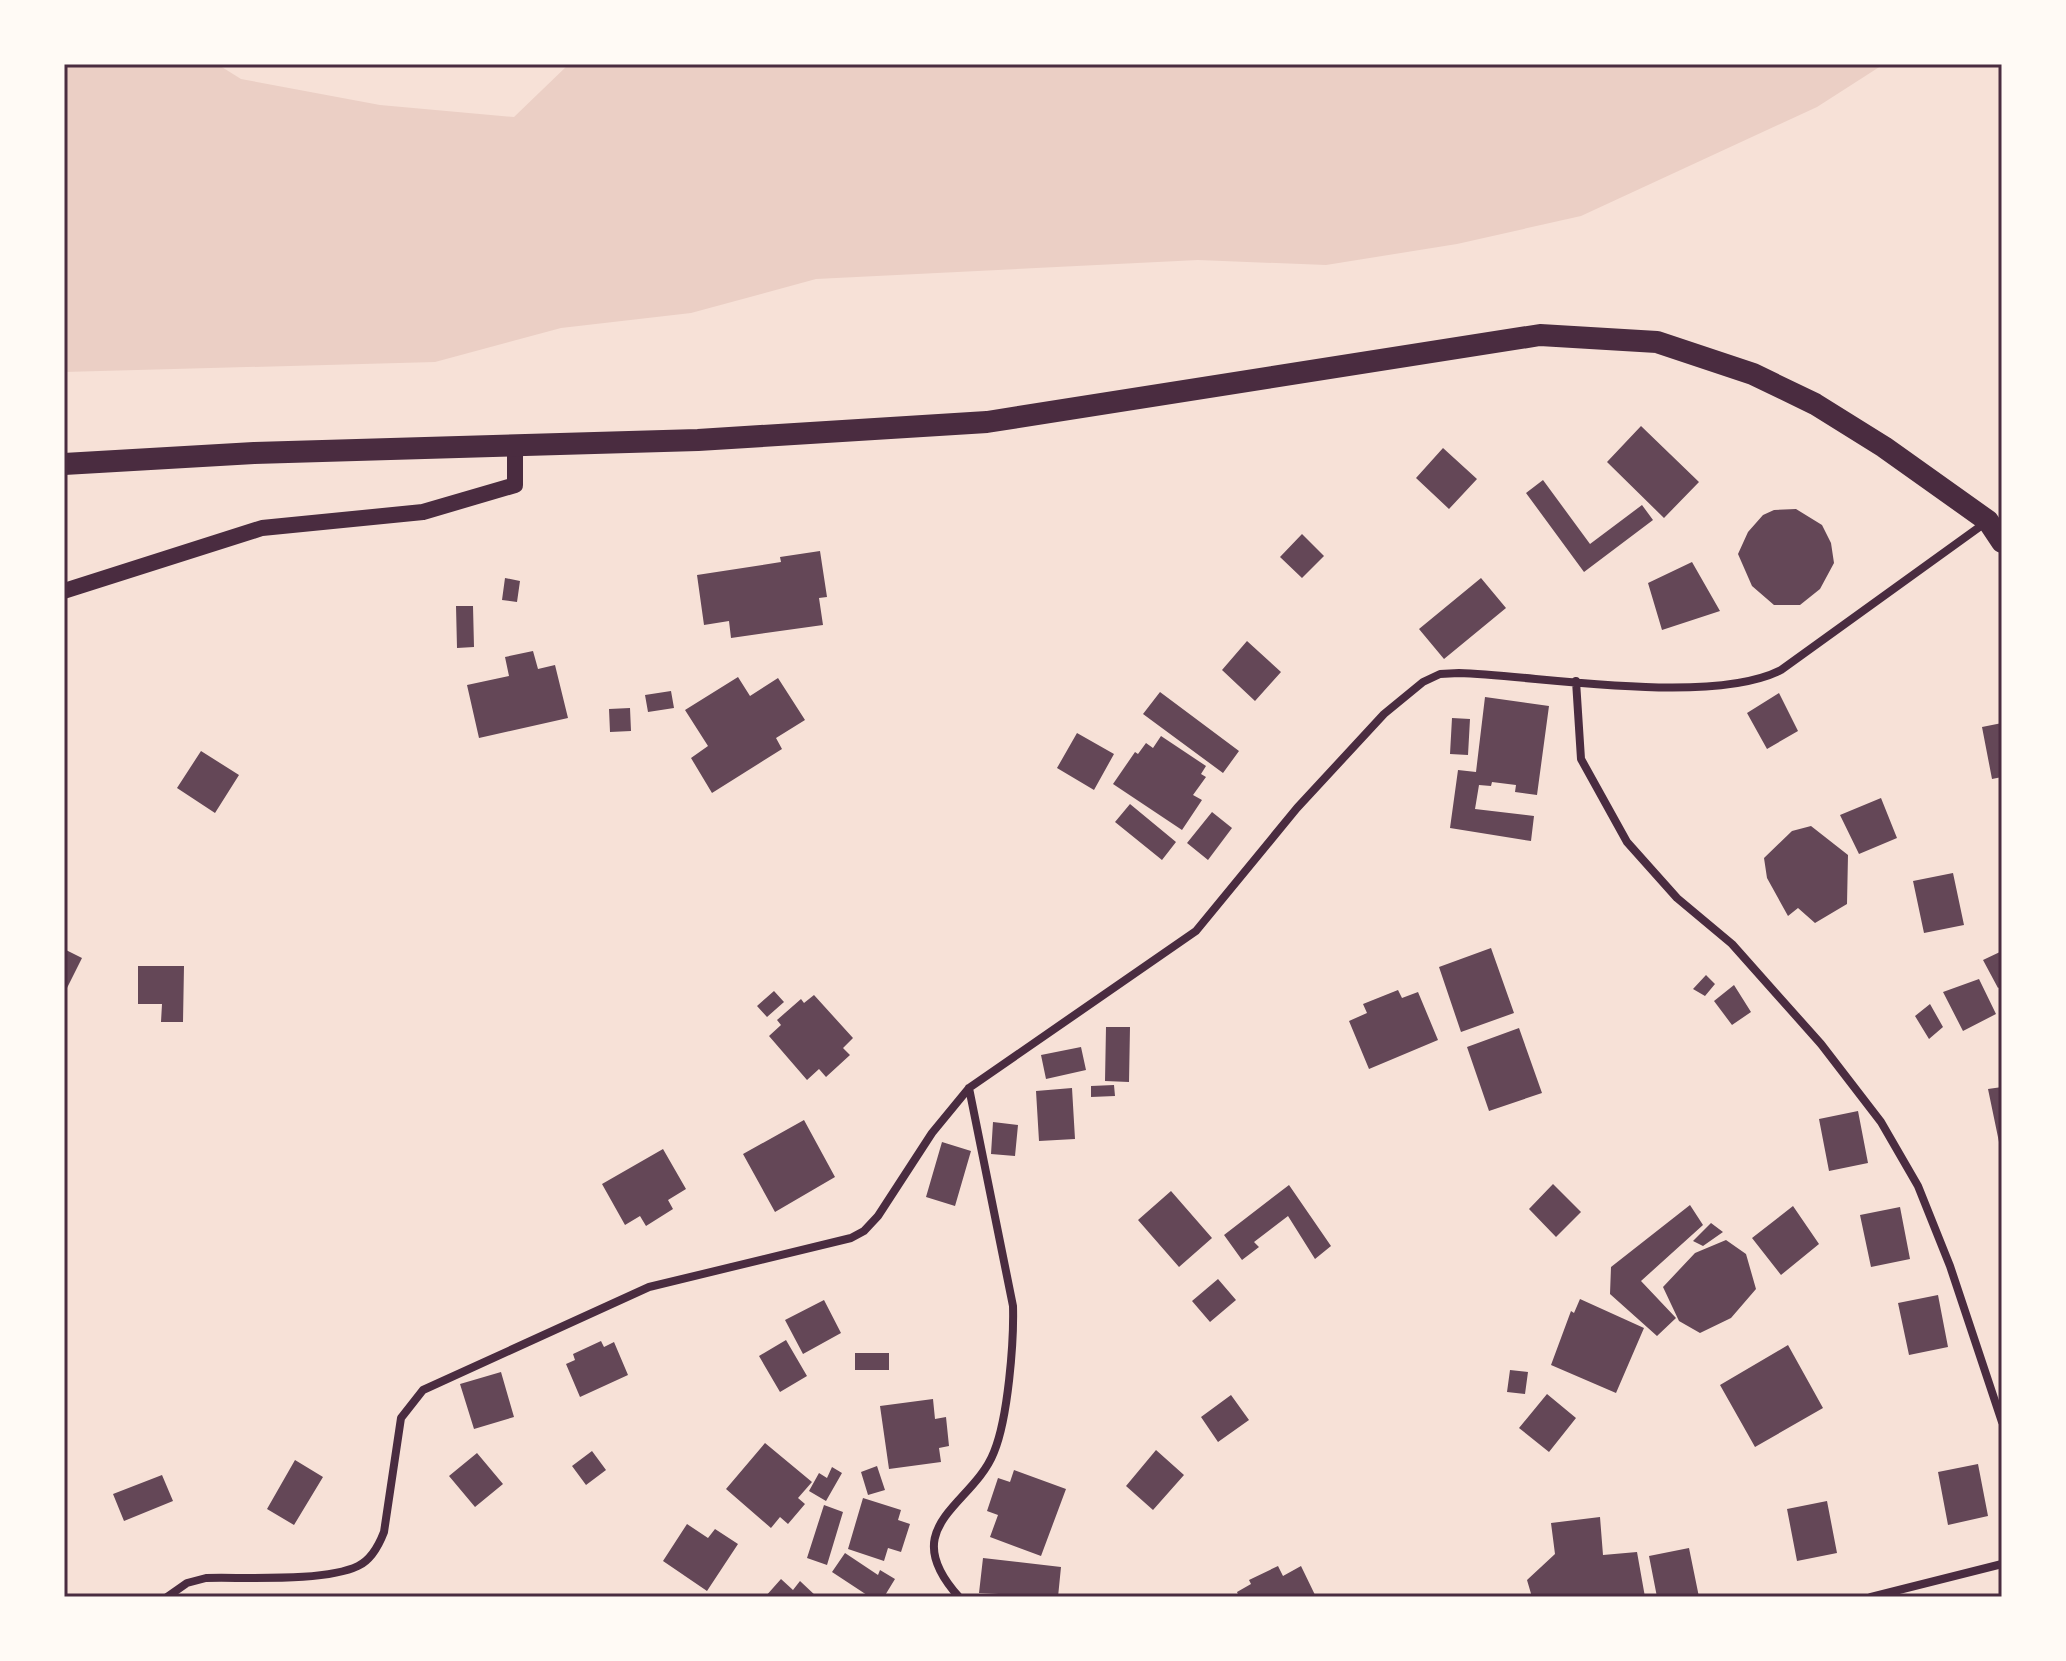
<svg xmlns="http://www.w3.org/2000/svg" width="2066" height="1661" viewBox="0 0 2066 1661" font-family="'Open Sans',sans-serif">
<style>
.green{fill:#ebcfc5}
.building{fill:#644757}
.lines{fill:none;stroke-linecap:round;stroke-linejoin:round}
.minor{stroke:#4a2c40;stroke-width:8}
.secondary{stroke:#4a2c40;stroke-width:16}
.trunk{stroke:#4a2c40;stroke-width:22}
.neatline{fill:none;stroke:#4a2c40;stroke-width:3}
</style>
<rect width="100%" height="100%" fill="#f7e1d7"/>
<path class="green" d="M64 64H217L241 79 380 105 514 117 569 64H1884L1817 107 1581 216 1457 244 1326 265 1198 260 816 279 691 313 561 328 435 362 64 372Z"/>
<path class="building" d="M1641 426 1699 482 1664 518 1607 462Z
M1443 448 1477 479 1449 509 1416 478Z
M1543 480 1590 544 1642 505 1653 520 1584 572 1526 493Z
M1796 509 1822 525 1831 543 1834 563 1820 589 1800 605H1774L1752 586 1738 554 1748 532 1763 515 1774 510Z
M1302 534 1324 556 1302 578 1280 557Z
M820 551 827 597 819 598 823 625 731 638 729 621 704 625 697 575 781 562 780 557Z
M1692 562 1720 611 1662 630 1648 583Z
M505 578 520 581 517 602 502 600Z
M1481 578 1506 608 1444 659 1419 629Z
M456 606H473L474 647 457 648Z
M1247 641 1281 672 1255 701 1222 670Z
M533 651 538 669 555 665 568 718 479 738 467 685 509 676 505 657Z
M738 677 750 696 778 678 805 720 776 738 782 749 712 793 691 758 708 746 685 710Z
M671 691 674 708 648 712 645 695Z
M1160 692 1239 751 1223 773 1143 714Z
M1779 693 1798 731 1767 749 1747 713Z
M1485 697 1549 706 1537 795 1515 792 1516 785 1492 782 1491 786 1479 785 1475 809 1534 816 1531 841 1450 828 1458 770 1476 772Z
M630 708 631 731 610 732 609 709Z
M1452 718 1470 719 1468 755 1450 754Z
M2002 723V777L1992 779 1982 727Z
M1077 733 1114 754 1094 790 1057 768Z
M1161 736 1206 766 1201 774 1206 777 1193 795 1202 800 1182 830 1113 784 1135 752 1138 754 1146 743 1153 748Z
M201 751 239 775 215 813 177 788Z
M1881 798 1897 838 1859 854 1840 815Z
M1130 804 1176 842 1162 860 1115 822Z
M1212 812 1232 828 1208 860 1187 843Z
M1811 826 1848 855 1847 904 1815 923 1798 908 1788 916 1767 878 1764 858 1792 831Z
M1953 873 1964 925 1924 933 1913 881Z
M1491 948 1514 1013 1461 1032 1439 967Z
M64 949 82 958 64 994Z
M2002 951V986L1998 988 1983 960Z
M138 966H184L183 1022H161L162 1004H138Z
M1706 975 1715 984 1705 996 1693 989Z
M1979 979 1996 1014 1963 1031 1943 992Z
M1734 985 1751 1012 1732 1025 1714 1001Z
M1398 990 1402 998 1418 992 1438 1040 1369 1069 1349 1021 1367 1013 1363 1004Z
M774 991 784 1002 767 1017 757 1006Z
M814 995 853 1038 843 1048 850 1055 826 1077 819 1069 807 1080 769 1036 781 1025 777 1020 801 999 804 1003Z
M1930 1004 1943 1027 1929 1039 1915 1016Z
M1106 1027H1130L1129 1082 1105 1081Z
M1519 1028 1542 1093 1489 1111 1467 1047Z
M1081 1047 1086 1070 1046 1079 1041 1055Z
M1114 1085 1115 1096 1091 1097V1086Z
M2002 1087V1141L1999 1142 1988 1089Z
M1072 1088 1075 1139 1039 1141 1036 1091Z
M1858 1111 1868 1163 1829 1171 1819 1119Z
M804 1120 835 1177 775 1212 743 1154Z
M993 1122 1018 1125 1015 1156 991 1154Z
M942 1142 971 1151 955 1206 926 1197Z
M663 1149 686 1189 668 1200 673 1209 646 1226 640 1216 625 1225 602 1184Z
M1553 1184 1581 1212 1556 1237 1529 1209Z
M1289 1185 1331 1246 1315 1259 1288 1216 1254 1242 1259 1247 1242 1260 1224 1235Z
M1171 1191 1212 1238 1179 1267 1138 1220Z
M1690 1205 1703 1225 1641 1281 1676 1318 1657 1336 1610 1294 1611 1267Z
M1793 1206 1819 1244 1781 1275 1752 1238Z
M1900 1207 1910 1259 1871 1267 1860 1215Z
M1711 1223 1723 1232 1703 1246 1693 1241Z
M1726 1240 1746 1254 1756 1289 1731 1318 1700 1333 1679 1321 1663 1287 1695 1253Z
M1218 1279 1236 1300 1210 1322 1192 1301Z
M1938 1295 1948 1347 1909 1355 1898 1303Z
M1580 1299 1644 1328 1616 1393 1551 1365 1571 1311 1574 1313Z
M824 1300 841 1333 803 1354 785 1320Z
M786 1340 807 1376 780 1392 759 1356Z
M601 1341 604 1347 614 1342 628 1375 580 1397 566 1364 575 1360 573 1354Z
M1788 1345 1823 1408 1755 1447 1720 1385Z
M855 1353H889V1370H855Z
M1510 1370 1528 1372 1525 1394 1507 1392Z
M501 1372 514 1417 474 1429 460 1384Z
M1547 1394 1576 1418 1549 1452 1519 1428Z
M1231 1395 1249 1420 1218 1442 1201 1417Z
M933 1399 935 1419 946 1417 949 1446 939 1448 941 1462 889 1469 880 1406Z
M765 1443 812 1482 798 1498 805 1504 788 1524 780 1517 771 1528 726 1489Z
M1156 1450 1184 1475 1153 1510 1126 1486Z
M592 1451 606 1470 586 1485 572 1466Z
M477 1453 503 1484 475 1507 449 1476Z
M295 1460 323 1477 294 1525 267 1509Z
M1978 1464 1988 1516 1948 1525 1938 1472Z
M877 1466 885 1490 868 1495 861 1472Z
M832 1467 842 1473 826 1501 809 1491 819 1473 827 1478Z
M1014 1470 1066 1489 1041 1556 990 1537 998 1515 987 1511 998 1478 1010 1482Z
M162 1475 173 1501 124 1521 113 1494Z
M863 1498 901 1510 898 1520 910 1524 901 1552 888 1548 884 1561 848 1549Z
M1827 1501 1837 1553 1797 1561 1787 1509Z
M824 1505 843 1512 827 1565 807 1558Z
M1600 1517 1603 1555 1637 1552 1645 1597H1532L1527 1580 1555 1554 1551 1523Z
M687 1524 708 1538 715 1529 738 1544 707 1591 663 1561Z
M1689 1548 1699 1597H1657L1649 1556Z
M845 1553 878 1575 880 1570 895 1579 884 1597H870L832 1572Z
M983 1558 1061 1567 1058 1597 979 1593Z
M1278 1566 1283 1576 1301 1566 1316 1597H1239L1237 1592 1251 1584 1249 1580Z
M781 1579 793 1590 800 1581 817 1597H765Z"/>
<g class="lines">
<path class="minor" d="M1576 681 1581 759 1627 842 1677 898 1732 944 1821 1044 1881 1122 1918 1186 1950 1266 2002 1422
M167 1597 187 1583 206 1578C245 1577 325 1582 358 1566 371 1560 379 1545 384 1532L401 1418 423 1390 649 1287 851 1238 864 1231 878 1216 932 1133 969 1088 1196 931 1297 808 1384 714 1423 682 1440 674 1459 673C1543 676 1710 706 1781 670L1985 523
M959 1597C894 1525 973 1506 994 1452 1008 1418 1014 1342 1013 1306L969 1088
M1871 1597 2002 1564"/>
<path class="secondary" d="M64 591 262 528 423 512 515 485V444"/>
<path class="trunk" d="M64 464 254 453 698 440 987 422 1540 335 1657 342 1753 374 1815 404 1884 447 1988 521 2002 542"/>
</g>
<rect width="2066" height="1661" fill="none" stroke="#fffaf5" stroke-width="132"/>
<rect x="66" y="66" width="1934" height="1529" class="neatline"/>
</svg>
